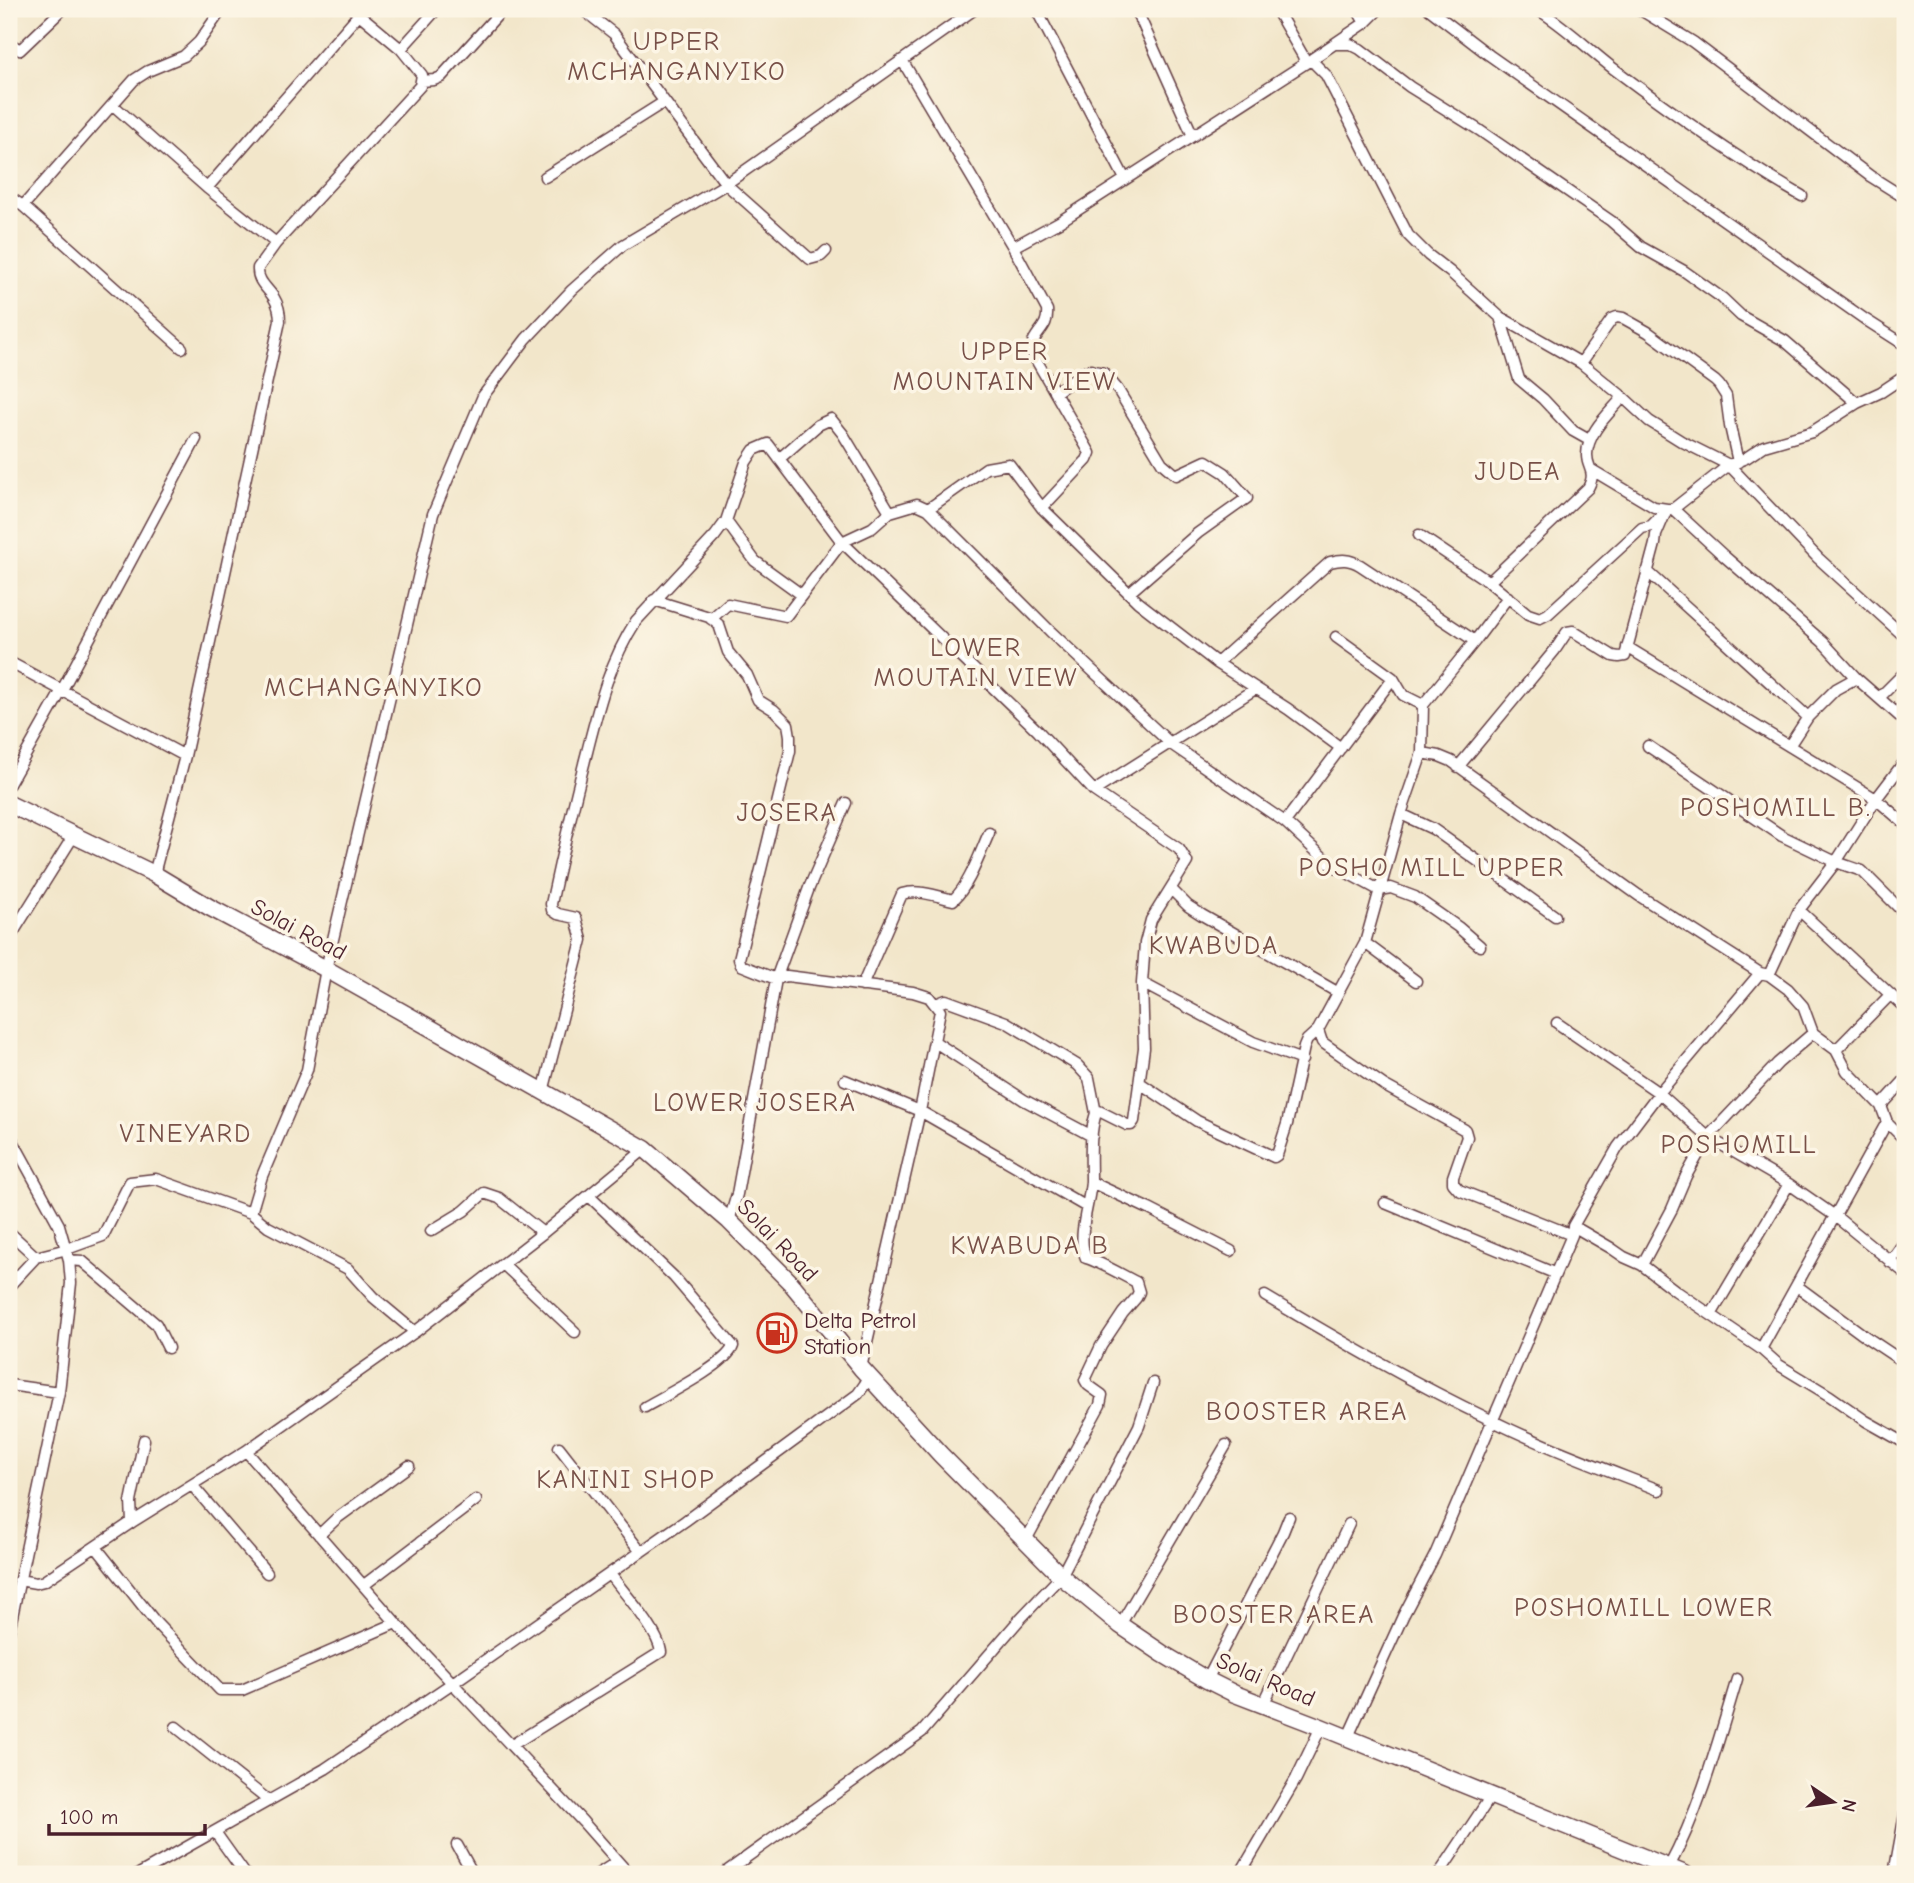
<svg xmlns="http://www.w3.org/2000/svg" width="1914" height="1883" viewBox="0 0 1914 1883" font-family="'Comic Neue',sans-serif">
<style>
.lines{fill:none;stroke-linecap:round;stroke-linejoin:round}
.minor-casing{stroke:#633d43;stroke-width:13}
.trunk-casing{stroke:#633d43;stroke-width:19}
.minor{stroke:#fff;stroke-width:10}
.trunk{stroke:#fff;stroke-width:16}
.labels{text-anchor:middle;stroke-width:7;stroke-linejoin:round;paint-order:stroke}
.street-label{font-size:23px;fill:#4a1f2b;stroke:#fcf5e5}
.poi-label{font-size:23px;fill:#4a1f2b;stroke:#fcf5e5;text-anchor:start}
.quarter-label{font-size:26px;letter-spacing:2px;fill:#785048;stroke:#fcf5e5}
</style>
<rect width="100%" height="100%" fill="#fcf5e5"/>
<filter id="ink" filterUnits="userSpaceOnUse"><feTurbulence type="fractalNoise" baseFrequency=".0143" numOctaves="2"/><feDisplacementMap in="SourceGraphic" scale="14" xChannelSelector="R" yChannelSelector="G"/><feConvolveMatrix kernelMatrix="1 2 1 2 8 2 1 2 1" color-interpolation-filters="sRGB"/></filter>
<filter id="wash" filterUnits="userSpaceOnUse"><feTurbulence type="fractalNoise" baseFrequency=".00686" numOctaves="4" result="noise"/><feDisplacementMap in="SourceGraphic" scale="28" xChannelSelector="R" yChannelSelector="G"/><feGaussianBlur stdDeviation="1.57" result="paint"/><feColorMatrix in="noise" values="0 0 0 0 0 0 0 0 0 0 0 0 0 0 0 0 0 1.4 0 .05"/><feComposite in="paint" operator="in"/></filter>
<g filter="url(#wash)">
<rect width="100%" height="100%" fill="#f2e6ca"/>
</g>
<g filter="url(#ink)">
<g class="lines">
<g class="minor-casing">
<path id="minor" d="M353 9 401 49
M582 9 614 34 726 184 810 259 821 256 826 251
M1036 9 1125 179
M1136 9 1193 136
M1276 9 1303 56 1304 60 1314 63 1326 75 1408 235 1428 255 1450 272 1500 317 1581 363 1623 397 1649 421 1681 441 1729 465 1818 558 1905 637
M1357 9 1365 23
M1429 9 1489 55 1866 320 1905 345
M1537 9C1565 26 1588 49 1614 69 1674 114 1737 159 1802 196
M1639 9 1693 42 1870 176 1905 198
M9 43 20 50 63 9
M1336 44H1350L1360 49 1410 87 1479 130 1611 221 1641 247 1684 271 1722 298 1741 316 1785 341 1857 403
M902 60 1013 247
M422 81 434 80 441 77 503 9
M113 105 207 188 276 243
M545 177 664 102
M207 188 359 14
M9 197 23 206 182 348
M23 206 134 80 148 71 184 56 199 42 222 9
M1500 317 1519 379 1543 399 1573 431 1589 440
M1581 363 1612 319 1617 317 1623 318 1648 332 1715 381 1719 385 1726 396 1730 426 1738 462
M1056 392 1083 372 1091 370 1104 373 1118 390 1162 463 1176 475 1206 461 1225 473 1247 498 1198 533 1129 593
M779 459 818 425 831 419 843 434 890 512
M1592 470 1654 507 1667 509
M1042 508 1087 460 1090 453 1031 351C1033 331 1049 330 1047 310L1013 247 1059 222 1309 61 1365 23 1379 9
M928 509 986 468 1009 464 1042 508 1138 602 1217 663 1288 709 1341 748
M1673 509 1724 556 1823 642 1856 678 1905 721
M726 521 755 561 802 595
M1419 535 1489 582 1528 614 1540 618 1548 614 1642 528 1651 526 1660 517
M1647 571 1808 717
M1489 582 1588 488C1597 471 1587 469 1587 455 1587 432 1610 413 1623 397
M1508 597 1475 641 1423 705 1422 753 1401 814 1365 943 1318 1030 1322 1042 1385 1086 1465 1130 1467 1137 1453 1177V1183L1459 1190 1572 1235
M654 600 709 617 719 625 728 652 747 675 758 700 774 710 788 724 790 736V751L739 959 741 965 776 979 787 976 913 992 929 997 940 1011 920 1111 861 1368
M711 619 728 604 786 616 842 542 1038 731 1094 791 1179 849 1187 862 1151 920 1145 943 1142 983 1144 1048 1134 1121 1131 1125H1127L1099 1111 1096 1113C1089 1135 1091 1158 1091 1181 1090 1203 1076 1237 1086 1258 1100 1262 1122 1275 1136 1282L1139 1292 1136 1298 1123 1313 1101 1346 1085 1380 1088 1385 1102 1395 1100 1405 1026 1540
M1336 637 1393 678 1403 695 1423 705
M1627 647 1876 799 1905 824
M9 662 185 756
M1217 663 1330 562C1342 559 1349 559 1360 565L1475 641
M1879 698 1905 672
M1648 746 1782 836 1836 862 1862 871 1905 914
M1789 746 1808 717 1836 689 1856 678
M1422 753 1439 756 1451 761 1638 895 1760 973 1769 975 1788 989 1803 1006 1813 1033 1836 1050 1847 1071 1881 1106 1887 1122 1905 1140
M1458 767 1555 650 1567 632 1573 631 1576 633 1613 656 1619 657 1625 656 1655 544 1656 535 1667 509H1673L1729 465 1746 458 1764 446 1812 432 1857 403 1881 392 1905 376
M9 784 62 690 196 439
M1094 791 1255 689
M1401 814 1433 829 1555 916
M1285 822 1393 678
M154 874 185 756 280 321C280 313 279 306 274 298 268 288 257 282 258 268L276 243 420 86 422 75 401 49 437 9
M1171 889 1188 906 1202 915 1337 992
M1799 910 1905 1008
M9 939 74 835
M1365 943 1416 981
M1769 975 1799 910 1836 862 1876 799 1905 761
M1142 983 1253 1042 1302 1060
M862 986 902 894C918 889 937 896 953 900 969 886 980 853 989 833
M936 1004 946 1000 1006 1022 1077 1065 1089 1078 1096 1113
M1557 1023 1659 1093 1708 1137 1789 1184 1835 1216 1905 1273
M935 1042 1024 1100 1092 1136
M1836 1050 1890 995
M845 1080 920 1111 1085 1206
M1140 1083 1197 1121 1274 1157 1277 1155 1287 1124 1304 1047 1307 1040 1318 1030
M543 1092 582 940 576 918 558 914 552 910 551 904C562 853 574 802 587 752 599 705 609 663 636 621L715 536 726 521 746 462 754 450 768 444 842 542 872 528 890 512 917 504 928 509 1050 631 1171 744 1285 822 1329 863 1379 890 1391 888 1415 897 1458 927 1480 946
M1881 1106 1905 1080
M1887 1122 1761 1349 1779 1365 1830 1396 1866 1421 1905 1443
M9 1134 59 1225 69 1260 71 1283 59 1392 9 1631
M1091 1182 1149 1209 1231 1251
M589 1196 674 1277 733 1346C728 1364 664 1396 645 1407
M1385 1203 1554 1273
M729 1221 737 1194 776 979 809 888 846 803
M1573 1226 1611 1248 1624 1257 1642 1265 1676 1291 1761 1349
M431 1231 464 1211 484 1193 499 1198 543 1233
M9 1232 36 1257 9 1286
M36 1257 67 1249 103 1236 130 1182 156 1179 251 1213
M69 1260 82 1261 156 1324 168 1348
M1890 1262 1905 1241
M503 1264 575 1332
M1642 1265 1672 1209 1686 1176 1708 1137 1778 1063 1813 1033
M1797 1286 1866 1337 1905 1363
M1265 1296C1339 1340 1413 1383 1491 1420 1545 1447 1603 1468 1659 1490
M1711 1315 1789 1184
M415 1332 373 1297 348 1269 268 1227 251 1213 262 1176 307 1070 326 969 433 514 483 396 526 339 572 290 623 245 726 184 975 9
M9 1385 59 1392
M559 1447 641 1552
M246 1451 396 1623 583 1822 629 1874
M192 1485 267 1573
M132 1522 131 1502 144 1440
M319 1535 336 1519 409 1466
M96 1547 157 1624 220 1690H242L396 1623
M19 1580 36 1583 44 1581 132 1522 246 1451 415 1332 543 1233 645 1149
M364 1585 476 1500
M1120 1625 1226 1445
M1207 1680 1283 1532 1289 1517
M1263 1705 1349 1524
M176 1727 269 1801
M1347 1739 1403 1616 1435 1555 1572 1235 1573 1226 1618 1147 1659 1093 1760 973
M512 1745 661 1652C658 1630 624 1593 610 1574
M215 1832 245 1874
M457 1845 473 1874
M1669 1867C1700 1809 1718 1742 1737 1679
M139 1874 325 1769 454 1682 685 1521 858 1394 870 1377
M598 1874 617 1862
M723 1874 922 1732 1020 1619 1061 1576 1139 1426 1153 1383
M1240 1874 1296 1779 1321 1727
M1439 1874 1491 1796
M1894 1874 1905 1814"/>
</g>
<g class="trunk-casing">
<path id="trunk" d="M9 804 154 874 209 907 326 969 645 1149 729 1221 790 1282 861 1368 941 1455 1061 1576 1120 1625 1163 1654 1207 1680 1235 1694 1321 1727 1685 1874"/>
</g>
<use href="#minor" class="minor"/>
<use href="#trunk" class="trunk"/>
</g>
</g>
<defs>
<g id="fuel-ring" transform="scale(2.0125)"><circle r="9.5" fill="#fcf5e5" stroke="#c8321e" stroke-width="1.5"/><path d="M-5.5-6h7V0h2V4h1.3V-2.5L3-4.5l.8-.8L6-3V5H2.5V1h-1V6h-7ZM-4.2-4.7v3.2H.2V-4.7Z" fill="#c8321e"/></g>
</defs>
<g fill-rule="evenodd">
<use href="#fuel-ring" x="777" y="1333"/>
</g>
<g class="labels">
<g class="street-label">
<text transform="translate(299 929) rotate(28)" y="8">Solai Road</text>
<text transform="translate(778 1240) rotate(46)" y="8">Solai Road</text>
<text transform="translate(1266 1679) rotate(23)" y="8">Solai Road</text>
</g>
<g class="poi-label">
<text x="804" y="1328">Delta Petrol<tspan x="804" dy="26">Station</tspan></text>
</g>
<g class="quarter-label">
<text x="677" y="50">UPPER<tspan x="677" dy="30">MCHANGANYIKO</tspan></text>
<text x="1005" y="360">UPPER<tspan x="1005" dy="30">MOUNTAIN VIEW</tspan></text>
<text x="1518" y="480">JUDEA</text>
<text x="976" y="656">LOWER<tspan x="976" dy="30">MOUTAIN VIEW</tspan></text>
<text x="374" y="696">MCHANGANYIKO</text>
<text x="1776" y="816">POSHOMILL B.</text>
<text x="787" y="821">JOSERA</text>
<text x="1432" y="876">POSHO MILL UPPER</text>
<text x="1214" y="954">KWABUDA</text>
<text x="755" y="1111">LOWER JOSERA</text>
<text x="186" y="1142">VINEYARD</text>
<text x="1739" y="1153">POSHOMILL</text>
<text x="1030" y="1254">KWABUDA B</text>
<text x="1307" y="1420">BOOSTER AREA</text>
<text x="626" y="1488">KANINI SHOP</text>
<text x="1644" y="1616">POSHOMILL LOWER</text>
<text x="1274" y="1623">BOOSTER AREA</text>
</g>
</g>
<rect width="1914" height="1883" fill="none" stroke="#fcf5e5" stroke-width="35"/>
<g transform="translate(1833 1802) rotate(103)" stroke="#fcf5e5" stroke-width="5" paint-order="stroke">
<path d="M0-5L12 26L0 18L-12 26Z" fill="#4a1f2b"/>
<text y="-10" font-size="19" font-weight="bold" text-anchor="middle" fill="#4a1f2b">N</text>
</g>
<path d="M49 1824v10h156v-10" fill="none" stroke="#4a1f2b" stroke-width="3.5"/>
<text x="60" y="1824" font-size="21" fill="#4a1f2b" stroke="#fcf5e5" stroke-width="5" paint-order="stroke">100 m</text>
</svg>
